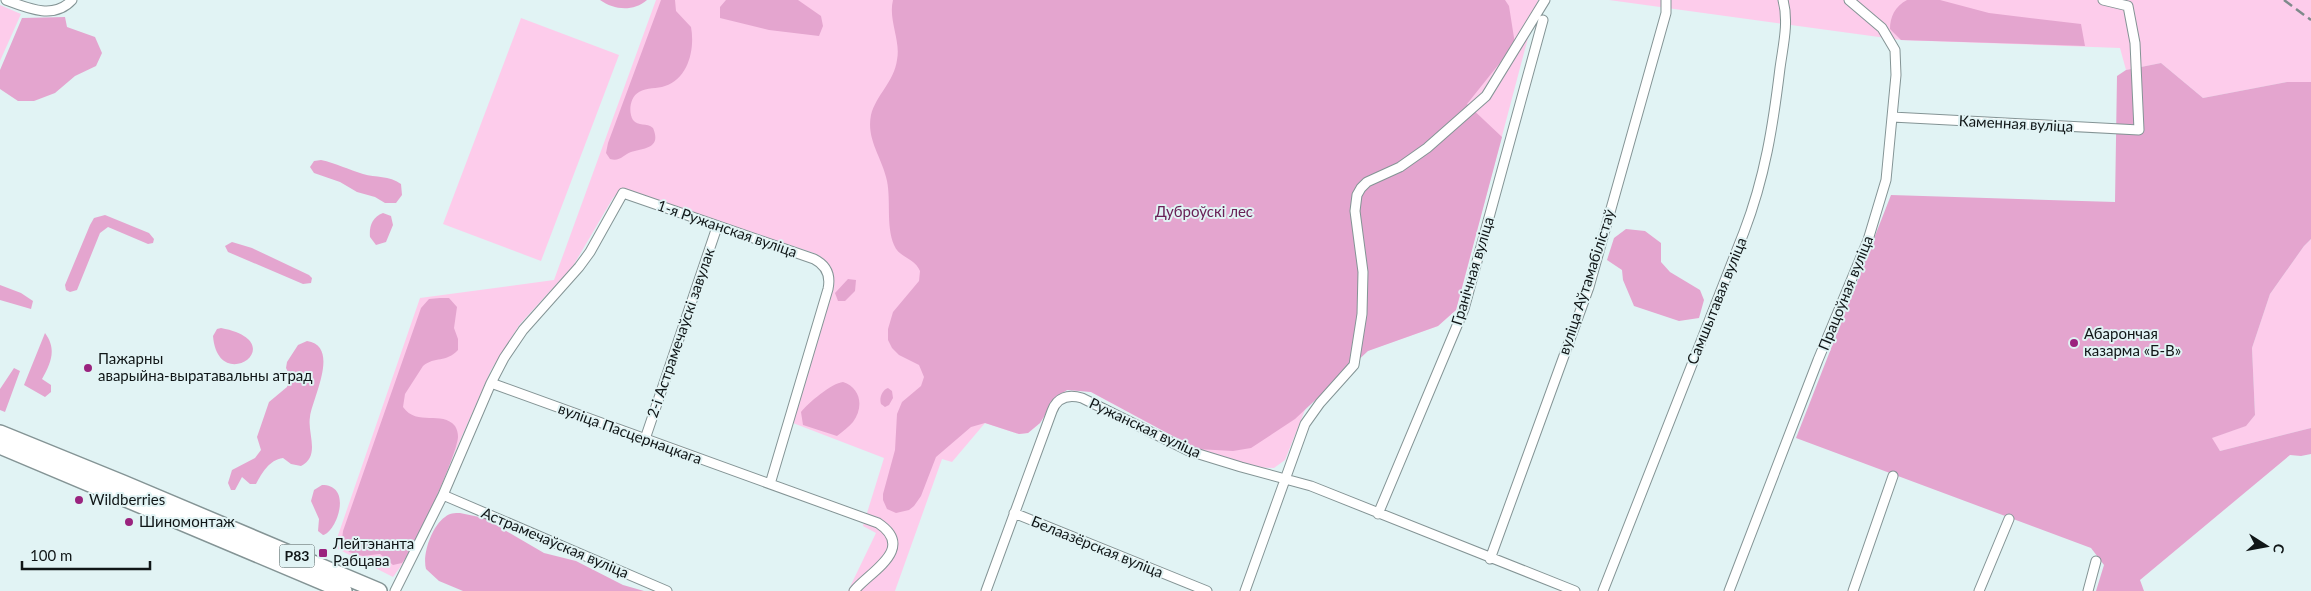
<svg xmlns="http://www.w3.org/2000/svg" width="2311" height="591" viewBox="0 0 2311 591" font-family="Lato,sans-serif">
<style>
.green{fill:#fdcceb}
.forest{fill:#e4a5cf}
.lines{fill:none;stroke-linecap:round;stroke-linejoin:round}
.minor-casing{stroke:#849495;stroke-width:11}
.trunk-casing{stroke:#849495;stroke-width:18}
.minor{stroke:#fff;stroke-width:9}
.trunk{stroke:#fff;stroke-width:15}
.rail{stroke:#7e8a8b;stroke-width:2.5;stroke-dasharray:10 5;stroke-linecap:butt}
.poi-dot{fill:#9a237e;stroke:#e1f3f4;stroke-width:2}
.labels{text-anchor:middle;stroke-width:4;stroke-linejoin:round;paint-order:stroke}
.shield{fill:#e1f3f4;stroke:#4f5859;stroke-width:1}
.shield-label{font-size:14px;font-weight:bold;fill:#101617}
.street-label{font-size:15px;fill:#101617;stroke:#e1f3f4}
.park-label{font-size:15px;fill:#692056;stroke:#e1f3f4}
.poi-label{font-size:15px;fill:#101617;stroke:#e1f3f4;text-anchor:start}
</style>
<rect width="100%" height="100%" fill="#e1f3f4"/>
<path class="green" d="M656 0H1538L1456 310 1438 326 1367 351 1307 405 1285 460 1274 468 1252 467 1197 449 1091 392 1080 390H1067L1056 397 1040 423 1028 433 1019 434 985 423 952 462 942 459 895 591H848L876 533 863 526 884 458 793 423 834 286C835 268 827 258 811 252L620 190 613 198 573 266 520 324 491 370 411 552 393 577 334 547 420 298 554 280Z
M1609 0H2311V82H2287L2203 98 2161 63 2126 70 2120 48 1901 40Z
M0 5 21 14 0 61Z
M521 18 619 55 541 261 443 224Z
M2311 239V428L2220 451 2211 438 2245 426 2255 415 2252 348 2270 294 2304 246Z"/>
<path class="forest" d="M600 0H647C633 12 614 10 600 0Z
M661 0H675L676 11 691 27C695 48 689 78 665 86 657 89 647 87 639 92 630 97 628 112 633 120 638 127 647 122 653 128 662 149 643 148 631 152 623 155 620 162 610 159L606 153 608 143Z
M726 0H798L821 16 823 26 819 36 769 30 720 18V7Z
M893 0H1505L1509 6 1515 44 1467 104 1502 137 1456 310 1438 326 1368 351 1295 419 1251 448 1233 451 1197 449 1091 392 1067 390 1056 397 1040 423 1028 433 1019 434 985 423 971 427 936 457 921 496 914 506 909 510 896 513 887 509 883 500V494L895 450 897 414 902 402 921 386 924 377 919 365 899 355 892 348 888 340V329L893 312 919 281 920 271C915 258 899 258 894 245 886 226 891 201 887 181 882 157 866 140 871 115 876 95 894 82 897 60 901 40 888 20 893 0Z
M1907 0H1940L1989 13 2081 24 2085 46 1901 40 1890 29C1890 17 1895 6 1907 0Z
M65 17 67 27 95 37 102 53 96 66 75 76 55 93 34 101H18L0 89V70L22 18Z
M2161 63 2203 98 2287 82H2311V239L2304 246 2270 294 2252 348 2255 415 2246 426 2212 438 2220 451 2311 428V454L2301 456 2290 455 2140 580 2144 591H2096L2104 565 2091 548 1796 438 1891 195 2115 202 2117 76 2126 70Z
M321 160C336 163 349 170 363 174 376 178 389 175 401 184L402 195 396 203H385L375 197 357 192 340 182 314 173 310 167 314 161Z
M383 213 391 216 393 225 386 242 376 245 370 237C369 227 372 217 383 213Z
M105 215 149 233 154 239 153 243 148 244 108 227 100 233 77 290 70 292 66 290 65 285 90 225 94 218Z
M1626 229 1645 231 1661 243V262L1670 272 1700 290 1704 300 1699 318 1679 321 1634 306 1623 280 1622 270 1607 260 1614 238Z
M232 242 252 248 309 275 312 278 311 283 303 284 228 252 225 246Z
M848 279 856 280 855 291 845 301H838L835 293Z
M0 285 21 293 33 301 31 309 0 300Z
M440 298H449L457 307 454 328 458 339V350C446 363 435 356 423 366L405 394 403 407C417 427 442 410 455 426 457 429 458 433 458 437 457 455 415 548 402 563L393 565 380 554 363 556 349 552 342 540 343 531 421 308 429 299Z
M221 328C295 342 218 397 213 336L217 329Z
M45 333C57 349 51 363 42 379L51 385V392L45 397 24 385Z
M307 341C341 346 312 399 310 417 307 433 321 456 301 466L291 464 283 458C269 460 262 473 256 484H250L242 477 235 490H231L228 483 232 470 255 458 261 450 257 437 269 402 287 387 290 376 286 368 287 362 298 345Z
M14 368 20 371 5 412 0 410V389Z
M843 382C861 388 864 407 853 422 849 427 843 431 837 436L803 425 801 412C808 403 832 383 843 382Z
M888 388 892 391 893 398 889 405 885 407 881 404C879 398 882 390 888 388Z
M322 485C354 485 336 533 323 535L318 531 319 519 311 501 314 490Z
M460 513 484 518 544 553 576 561 623 585 644 591H463L439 581 426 569C422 554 432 526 445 517 449 513 455 513 460 513Z"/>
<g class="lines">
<g class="minor-casing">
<path id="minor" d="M6 0C27 8 54 20 72 0
M1892 117 2139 130 2135 43 2128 6 2103 0
M491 383 878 523C917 549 869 572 854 591
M645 439 717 227
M443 495 667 591
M1014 513 1207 591
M1378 514 1464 309 1543 20
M1490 559 1589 287 1666 13V0
M395 591 443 495 491 383 504 358 523 330 579 267 590 252 623 193 814 259C826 265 831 275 828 289L770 484
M986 591 1052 411C1057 397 1068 394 1082 398L1189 451 1241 467 1311 486 1575 591
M1245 591 1305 424 1320 403 1354 365 1362 314 1363 272 1355 211 1357 195 1361 188 1367 182 1400 167 1427 148 1486 96 1545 0
M1603 591 1744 232C1765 177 1773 126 1780 68 1783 46 1789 22 1783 0
M1729 591 1818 360 1868 240 1886 180 1896 75 1895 50 1882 28 1849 0
M1853 591 1893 476
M1979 591 2009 519
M2088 591 2096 561"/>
</g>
<g class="trunk-casing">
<path id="trunk" d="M0 433 123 483 379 591
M0 446 344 591"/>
</g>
<use href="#minor" class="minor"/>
<use href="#trunk" class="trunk"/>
<path class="rail" d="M2284 0 2311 20"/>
</g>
<g class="poi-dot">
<circle cx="2074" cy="343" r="5"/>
<circle cx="88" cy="368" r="5"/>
<circle cx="79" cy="500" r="5"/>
<circle cx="129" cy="522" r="5"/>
<rect x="318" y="548" width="10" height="10" rx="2.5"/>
</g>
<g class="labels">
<rect class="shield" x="279.5" y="544.5" width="35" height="23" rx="4"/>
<g class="shield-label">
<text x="297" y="561">Р83</text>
</g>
<g class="street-label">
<text transform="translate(2016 124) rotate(3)" y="5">Каменная вуліца</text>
<text transform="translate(727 229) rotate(19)" y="5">1-я Ружанская вуліца</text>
<text transform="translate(1473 271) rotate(-73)" y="5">Гранічная вуліца</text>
<text transform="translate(1587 282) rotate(-72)" y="5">вуліца Аўтамабілістаў</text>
<text transform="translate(1846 293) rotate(-68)" y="5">Працоўная вуліца</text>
<text transform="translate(1717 301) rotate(-68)" y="5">Самшытавая вуліца</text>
<text transform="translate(681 333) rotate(-71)" y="5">2-і Астрамечаўскі завулак</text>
<text transform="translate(1145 428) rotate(25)" y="5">Ружанская вуліца</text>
<text transform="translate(630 434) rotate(20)" y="5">вуліца Пасцернацкага</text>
<text transform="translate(555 543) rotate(23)" y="5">Астрамечаўская вуліца</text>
<text transform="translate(1097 547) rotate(22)" y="5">Белаазёрская вуліца</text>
</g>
<g class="park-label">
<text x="1204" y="217">Дуброўскі лес</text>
</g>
<g class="poi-label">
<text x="2084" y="339">Абарончая<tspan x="2084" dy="17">казарма «Б-В»</tspan></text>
<text x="98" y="364">Пажарны<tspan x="98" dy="17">аварыйна-выратавальны атрад</tspan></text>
<text x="89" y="505">Wildberries</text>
<text x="139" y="527">Шиномонтаж</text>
<text x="333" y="549">Лейтэнанта<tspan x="333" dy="17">Рабцава</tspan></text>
</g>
</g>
<g transform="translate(2266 546) rotate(101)" stroke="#e1f3f4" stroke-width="4" paint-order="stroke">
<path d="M0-4L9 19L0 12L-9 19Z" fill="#101617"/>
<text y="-8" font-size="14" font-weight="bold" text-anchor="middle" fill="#101617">С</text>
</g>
<path d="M22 561v8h128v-8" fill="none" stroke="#101617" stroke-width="2.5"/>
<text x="30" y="561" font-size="15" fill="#101617" stroke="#e1f3f4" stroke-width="4" paint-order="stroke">100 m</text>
</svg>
